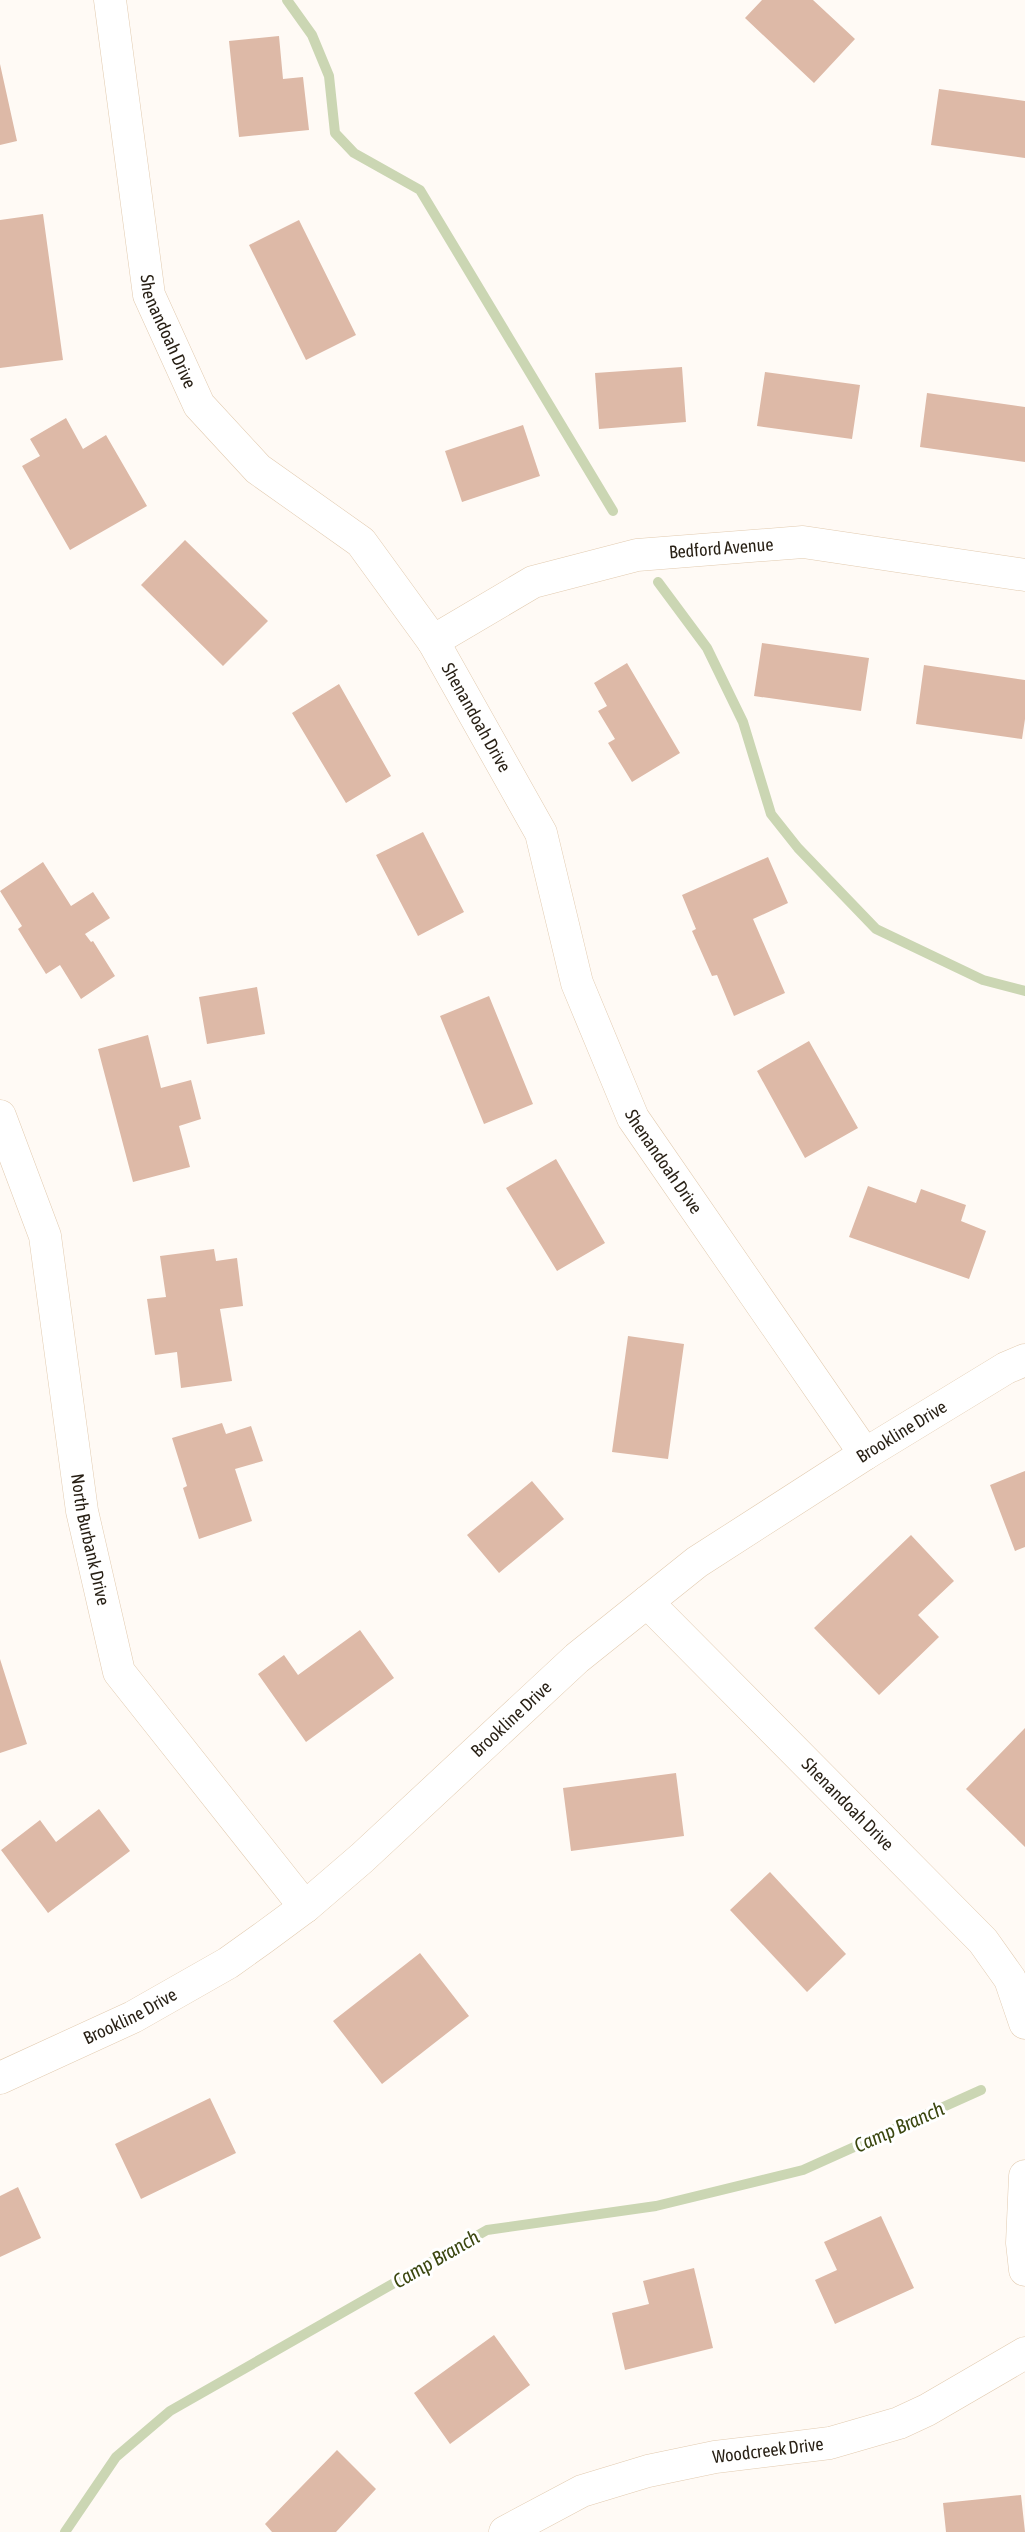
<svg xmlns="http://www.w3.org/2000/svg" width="1025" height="2532" viewBox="0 0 1025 2532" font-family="'Asap Condensed',sans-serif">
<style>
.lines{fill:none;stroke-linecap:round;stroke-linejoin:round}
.stream{stroke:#cbd6b3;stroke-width:10}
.building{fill:#ddb9a7}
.street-casing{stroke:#e2cbb0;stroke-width:33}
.street{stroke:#fff;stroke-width:32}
.labels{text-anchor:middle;stroke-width:6;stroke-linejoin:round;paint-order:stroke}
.street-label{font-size:18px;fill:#271f14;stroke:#fff}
.water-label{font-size:20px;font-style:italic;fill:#3b4710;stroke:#fff}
</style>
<rect width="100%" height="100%" fill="#fffaf5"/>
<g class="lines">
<path class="stream" d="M287 0 312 35 329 76 335 133 354 153 420 190 613 511
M658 582 707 648 743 722 771 814 798 848 876 929 983 980 1025 991
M65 2532 116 2457 170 2411 487 2230 656 2206 803 2170 981 2090"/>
</g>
<path class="building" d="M762 0H813L855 39 814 83 745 18Z
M279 36 283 79 303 77 309 130 239 137 229 41Z
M0 64 17 141 0 145Z
M939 89 1025 101V158L931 145Z
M43 214 63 360 0 368V220Z
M299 220 356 335 306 360 249 245Z
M682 367 686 422 599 429 595 373Z
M765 372 860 385 852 439 757 426Z
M927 393 1025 407V462L920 447Z
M66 418 83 449 106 435 147 506 70 550 22 466 40 456 30 439Z
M523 425 540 476 462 502 445 451Z
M185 540 268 621 223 666 141 585Z
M762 643 869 658 861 711 754 696Z
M627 663 680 753 632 782 608 743 615 739 598 711 607 706 594 683Z
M924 665 1025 680V719L1022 739 916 724Z
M339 684 391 776 346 803 292 713Z
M423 832 464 912 418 936 376 855Z
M768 857 788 903 753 919 785 993 734 1016 717 975 712 976 692 931 696 929 682 895Z
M43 862 71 906 93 892 110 918 85 934 91 942 93 941 115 976 81 999 60 965 46 974 18 929 22 926 0 891Z
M257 987 265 1034 207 1044 199 997Z
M489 996 533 1104 484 1124 440 1016Z
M148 1035 161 1088 191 1080 201 1119 179 1126 190 1167 133 1182 98 1049Z
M809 1041 858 1128 805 1158 757 1071Z
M556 1159 605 1243 557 1271 506 1188Z
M868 1186 916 1203 921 1189 966 1205 961 1221 986 1231 969 1279 849 1237Z
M214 1249 216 1261 237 1258 243 1306 220 1309 232 1381 181 1388 177 1352 155 1355 147 1299 166 1297 160 1256Z
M628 1336 684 1344 668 1459 612 1452Z
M222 1423 226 1434 251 1426 263 1461 235 1469 252 1521 199 1539 183 1488 187 1486 172 1438Z
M1025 1471V1547L1015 1551 990 1485Z
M532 1481 564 1519 499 1573 467 1535Z
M911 1535 954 1581 918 1615 939 1637 879 1695 814 1628Z
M360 1630 394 1678 306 1742 258 1674 284 1655 298 1675Z
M0 1659 27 1744 0 1753Z
M1025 1728V1847L966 1789Z
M676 1773 684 1836 571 1851 563 1788Z
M99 1809 130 1851 48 1913 1 1850 40 1820 56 1842Z
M770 1872 846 1954 807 1992 730 1910Z
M420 1953 469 2016 382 2084 333 2021Z
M210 2098 236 2153 141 2199 115 2144Z
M18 2187 41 2238 0 2257V2196Z
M881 2216 914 2288 835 2324 815 2280 837 2270 824 2242Z
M694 2268 713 2348 625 2370 612 2313 649 2304 643 2281Z
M494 2335 530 2385 450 2444 414 2393Z
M337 2450 376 2489 336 2532H272L265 2524Z
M1021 2495 1025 2532H946L943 2503Z"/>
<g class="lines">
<g class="street-casing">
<g id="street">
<path id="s1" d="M110 0 149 295 199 405 258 469 361 542 433 641 541 833 577 983 633 1118 865 1454"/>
<path id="s2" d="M433 641 533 582 637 555 803 542 1025 575"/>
<path id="s3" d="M0 1116 45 1236 82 1511 119 1672 305 1907"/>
<path id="s4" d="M647 1602 983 1941 1010 1979 1025 2023"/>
<path id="s5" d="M0 2078 133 2017 228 1963 263 1938 305 1907 362 1858 577 1658 697 1562 865 1454 1006 1368 1025 1360"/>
<path d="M1025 2176 1022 2243 1025 2270"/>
<path id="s6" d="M505 2532 582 2491 648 2471 715 2457 830 2443 899 2423 927 2410 1025 2353"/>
</g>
</g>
<use href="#street" class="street"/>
</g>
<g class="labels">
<g class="street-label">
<text dy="6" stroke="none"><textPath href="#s1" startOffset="338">Shenandoah Drive</textPath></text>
<text dy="6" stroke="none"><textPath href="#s2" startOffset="308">Bedford Avenue</textPath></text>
<text dy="6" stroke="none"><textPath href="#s1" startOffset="842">Shenandoah Drive</textPath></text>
<text dy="6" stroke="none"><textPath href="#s1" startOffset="1328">Shenandoah Drive</textPath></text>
<text dy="6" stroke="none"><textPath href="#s5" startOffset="1116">Brookline Drive</textPath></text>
<text dy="6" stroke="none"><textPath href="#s3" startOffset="435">North Burbank Drive</textPath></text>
<text dy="6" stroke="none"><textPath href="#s5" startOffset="630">Brookline Drive</textPath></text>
<text dy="6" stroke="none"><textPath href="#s4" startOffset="285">Shenandoah Drive</textPath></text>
<text dy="6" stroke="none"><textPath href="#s5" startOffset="144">Brookline Drive</textPath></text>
<text dy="6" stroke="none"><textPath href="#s6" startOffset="278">Woodcreek Drive</textPath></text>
</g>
<g class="water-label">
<text transform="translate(899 2127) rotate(-24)" y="7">Camp Branch</text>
<text transform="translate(436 2259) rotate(-30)" y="7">Camp Branch</text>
</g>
</g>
</svg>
